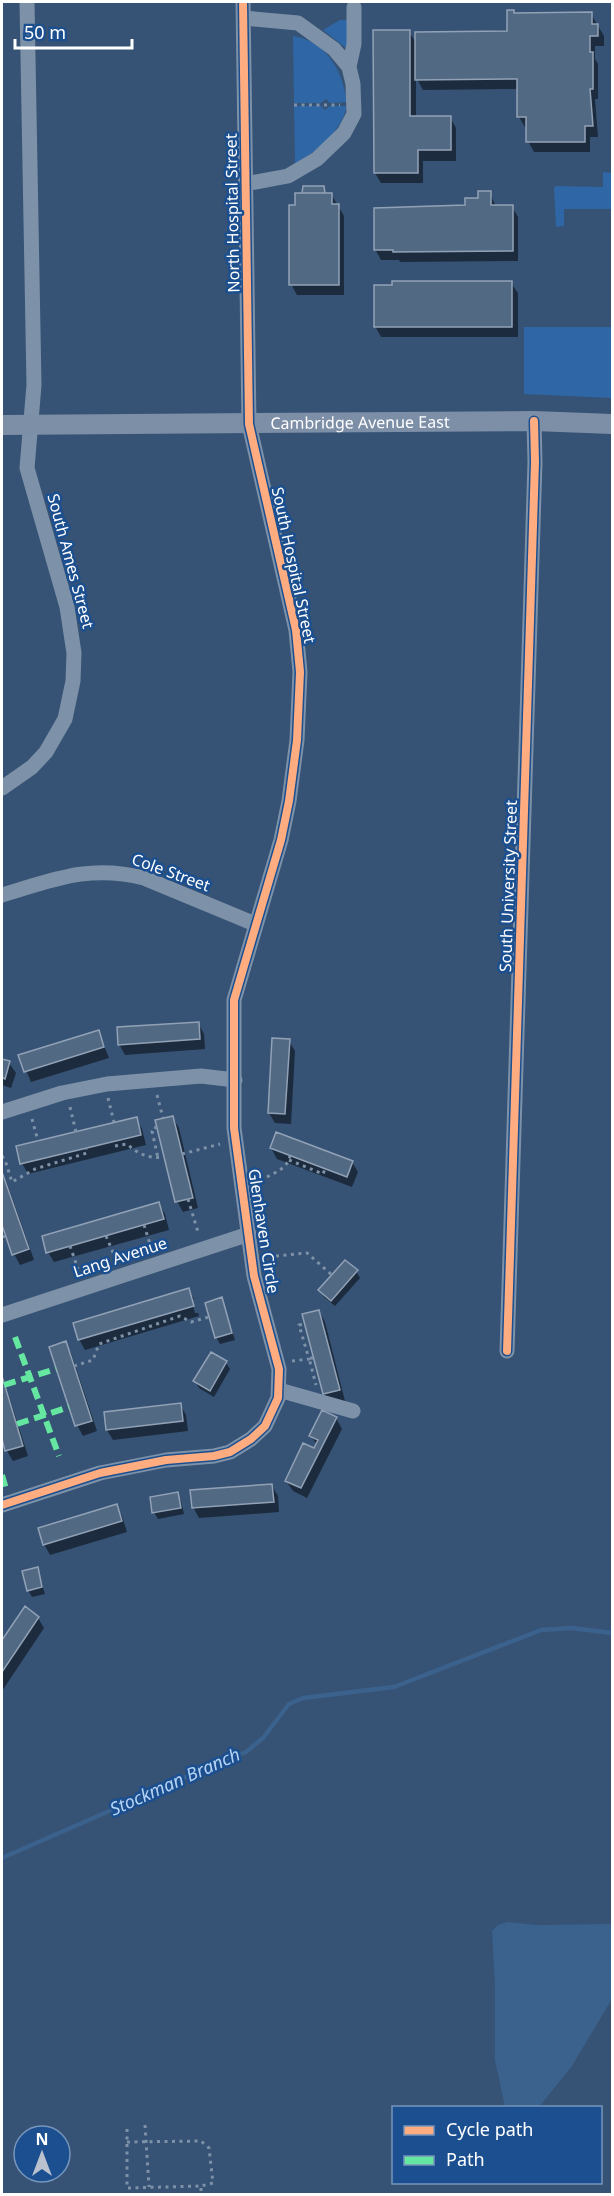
<svg xmlns="http://www.w3.org/2000/svg" width="614" height="2196" viewBox="0 0 614 2196" font-family="'Noto Sans',sans-serif">
<style>
.green{fill:#2f66a5}
.water{fill:#3b618d}
.shadow{fill:#0007}
.lines{fill:none;stroke-linecap:round;stroke-linejoin:round}
.stream{stroke:#3b618d;stroke-width:4.5}
.building{fill:#526984;stroke:#92a2b6;stroke-width:1.5}
.path{stroke:#7d92a8;stroke-width:3;stroke-dasharray:3 4.5;stroke-linecap:butt}
.minor{stroke:#7d92a8;stroke-width:15}
.major{stroke:#7d8ea7;stroke-width:20}
.quiet{stroke:#66e7a1;stroke-width:6;stroke-dasharray:12 6;stroke-linecap:butt}
.cycleway-casing{stroke:#1b4f8f;stroke-width:11}
.cycleway{stroke:#ffac80;stroke-width:8}
.labels{text-anchor:middle;stroke-width:5;stroke-linejoin:round;paint-order:stroke}
.street-label{font-size:16px;fill:#fff;stroke:#1b4f8f}
.water-label{font-size:18px;font-style:italic;fill:#b5d3f5;stroke:#1b4f8f}
</style>
<rect width="100%" height="100%" fill="#365274"/>
<path class="green" d="M340 20H347L350 34 346 48 323 30Z
M293 36C327 41 343 72 347 102L330 103 326 99 321 103H294Z
M294 106H321L325 110 330 106H347C341 132 318 151 295 164Z
M603 172 612 173V209H564V226L556 227 554 188 556 186 603 187Z
M524 327H612V398L524 394Z"/>
<path class="water" d="M508 1922 536 1925 612 1924V1999L572 2066 539 2107H505L495 2060V1985L492 1931 498 1925Z"/>
<path class="shadow" d="M513 11 515 14H591L604 36V46H595V59L598 64V99H595L598 137H590V152H534L528 141V127H525L519 117 518 89 423 90 416 77V117H450L456 128V161H423V183H381L375 173 409 32 417 44 508 32Z
M323 187 326 194H331L344 216V295H297L291 284 296 206 303 194Z
M490 193 496 207H512L518 217V261L400 262 399 260H381L375 249 467 207Z
M511 283 518 293V337H381L375 326Z
M198 1023 204 1034 205 1049 125 1055 119 1044Z
M98 1031 109 1058 31 1082 20 1056Z
M289 1041 295 1051 291 1124 275 1123 269 1113Z
M2 1060 9 1063 16 1073 11 1088 2 1085Z
M173 1118 179 1128 198 1208 183 1212 177 1201Z
M136 1119 142 1129 146 1145 28 1174 22 1163Z
M271 1148 352 1162 358 1172 352 1187 277 1159Z
M2 1174 7 1183 34 1260 20 1265 14 1254 2 1220Z
M159 1204 165 1214 169 1230 54 1262 48 1252Z
M356 1271 360 1278 335 1306 324 1297 320 1290Z
M188 1290 194 1299H191L195 1313H198L194 1300 199 1316 85 1350 79 1339Z
M221 1299 235 1340 220 1344 216 1337Z
M319 1311 325 1322 345 1401 330 1404 324 1394Z
M65 1343 71 1353 97 1431 83 1436 77 1425Z
M212 1354 226 1363 230 1369 214 1397 199 1388 195 1381Z
M2 1374 28 1456 13 1461 7 1451 2 1434Z
M180 1404 186 1415 188 1431 113 1440 107 1430Z
M336 1418 342 1429 307 1498 293 1491 286 1481 317 1445 311 1436Z
M272 1486 278 1496 279 1512 199 1518 193 1507Z
M177 1494 181 1501 184 1514 158 1519 154 1512Z
M116 1506 122 1516 127 1532 50 1555 44 1544Z
M37 1569 45 1594 32 1597 28 1590Z
M25 1609 38 1618 44 1628 2 1691V1643Z"/>
<g class="lines">
<path class="stream" d="M2 1858 164 1787 214 1764 246 1752 263 1738 289 1704 303 1698 394 1687 541 1630 572 1628 612 1633"/>
</g>
<path class="building" d="M507 10H514V13L592 12V24H598V36H590V52H593V89H590L593 126H585V142H526V117H517V79L415 80V32L507 31Z
M373 30H410V116H451V150H418V173H374Z
M303 186H324L325 193H302Z
M478 191H491V205H513V251L393 252V250H374V208L465 205V198H478Z
M295 193H332V204H339V285H289V205H295Z
M392 281H512V327H374V285H392Z
M199 1022 200 1039 118 1045 117 1027Z
M99 1030 104 1047 24 1072 18 1055Z
M272 1038 290 1039 285 1114 268 1113Z
M2 1059 10 1061 5 1079 2 1077Z
M173 1116 193 1198 175 1202 155 1120Z
M137 1117 141 1135 20 1164 16 1146Z
M276 1132 353 1161 347 1177 270 1148Z
M2 1172 29 1249 12 1255 2 1225Z
M159 1202 164 1219 46 1253 42 1236Z
M345 1260 358 1270 331 1301 318 1290Z
M189 1288 194 1306 78 1340 73 1323Z
M222 1297 232 1333 215 1338 205 1303Z
M319 1310 340 1390 323 1394 302 1314Z
M66 1341 92 1421 75 1426 49 1347Z
M211 1352 227 1361 210 1391 193 1381Z
M2 1376 23 1446 5 1451 2 1439Z
M181 1403 183 1421 106 1430 104 1412Z
M322 1410 337 1417 301 1488 285 1481 303 1443 314 1448 318 1440 309 1436Z
M272 1484 274 1502 192 1508 190 1490Z
M178 1492 181 1508 152 1513 150 1497Z
M117 1504 122 1521 43 1545 38 1528Z
M38 1567 42 1587 27 1591 22 1571Z
M25 1606 39 1617 2 1672V1640Z"/>
<g class="lines">
<path class="path" d="M294 105H340
M157 1095 163 1118
M108 1098 114 1122
M70 1107 76 1132
M32 1119 38 1141
M157 1128 154 1127 152 1131 158 1158
M115 1146 127 1144C138 1154 149 1159 164 1157
M182 1154 220 1144
M2 1156 5 1160 12 1182 35 1169 87 1153 86 1148
M289 1160 323 1174 325 1169
M267 1177C278 1171 287 1168 290 1156
M188 1199 198 1232
M144 1225 151 1247
M106 1236 115 1257
M2 1237 6 1236
M70 1246 78 1269
M276 1256 307 1253 332 1275
M313 1358H309L316 1385
M292 1361 309 1359 299 1325 305 1324
M74 1366 93 1360 99 1344 180 1316 191 1322 209 1317
M145 2125 149 2187
M127 2129V2188L201 2186V2194
M127 2142 201 2141 209 2148 213 2183 201 2186"/>
<path class="minor" d="M244 18 298 23 334 49 349 67 353 84 354 114 344 133 317 159 288 176 245 184
M349 67 354 44V7
M2 788 32 767 46 752 65 719 73 681 74 653 67 607 27 468 34 385 27 2
M2 895C53 880 89 864 144 878L255 924
M2 1112 62 1093 107 1084 201 1076 235 1080
M2 1315 249 1234
M507 1351 535 462 534 421
M279 1390 353 1411
M2 1505 100 1473 166 1460 214 1456 230 1452 251 1439 265 1426 278 1398 279 1369 254 1276 234 1128V1000L281 840 289 801 297 740 300 672 296 630 249 424 243 2"/>
<path class="major" id="s1" d="M2 425 534 421 612 424"/>
<path class="quiet" d="M15 1337 59 1456
M4 1385 56 1369
M17 1424 69 1407
M2 1475 6 1489"/>
<g class="cycleway-casing">
<path id="cycleway" d="M507 1351 535 462 534 421
M2 1505 100 1473 166 1460 214 1456 230 1452 251 1439 265 1426 278 1398 279 1369 254 1276 234 1128V1000L281 840 289 801 297 740 300 672 296 630 249 424 243 2"/>
</g>
<use href="#cycleway" class="cycleway"/>
</g>
<g class="labels">
<g class="street-label">
<text transform="translate(232 213) rotate(-91)" y="6">North Hospital Street</text>
<text dy="6" stroke="none"><textPath href="#s1" startOffset="358">Cambridge Avenue East</textPath></text>
<text transform="translate(71 561) rotate(75)" y="6">South Ames Street</text>
<text transform="translate(294 565) rotate(78)" y="6">South Hospital Street</text>
<text transform="translate(171 872) rotate(20)" y="6">Cole Street</text>
<text transform="translate(508 886) rotate(-88)" y="6">South University Street</text>
<text transform="translate(264 1231) rotate(81)" y="6">Glenhaven Circle</text>
<text transform="translate(120 1257) rotate(-18)" y="6">Lang Avenue</text>
</g>
<g class="water-label">
<text transform="translate(175 1782) rotate(-24)" y="6">Stockman Branch</text>
</g>
</g>
<rect width="614" height="2196" fill="none" stroke="#ffffff" stroke-width="6"/>
<rect x="392" y="2106" width="210" height="78" fill="#1b4f8f" stroke="#7695bc" stroke-width="1.5"/>
<rect x="404" y="2126" width="30" height="9" fill="#ffac80" stroke="#7695bc" stroke-width="1.5"/>
<text x="446" y="2136" font-size="18" fill="#ffffff">Cycle path</text>
<rect x="404" y="2156" width="30" height="9" fill="#66e7a1" stroke="#7695bc" stroke-width="1.5"/>
<text x="446" y="2166" font-size="18" fill="#ffffff">Path</text>
<g transform="translate(42 2154)"><circle r="28" fill="#1b4f8f" stroke="#7695bc" stroke-width="1.5"/>
<path d="M0-4.5L10 22L0 15L-10 22Z" fill="#b9c2ce"/>
<text y="-9" font-size="16" font-weight="bold" text-anchor="middle" fill="#ffffff">N</text>
</g>
<path d="M15 39v9h117v-9" fill="none" stroke="#ffffff" stroke-width="3"/>
<text x="24" y="39" font-size="18" fill="#ffffff" stroke="#1b4f8f" stroke-width="4.5" paint-order="stroke">50 m</text>
</svg>
